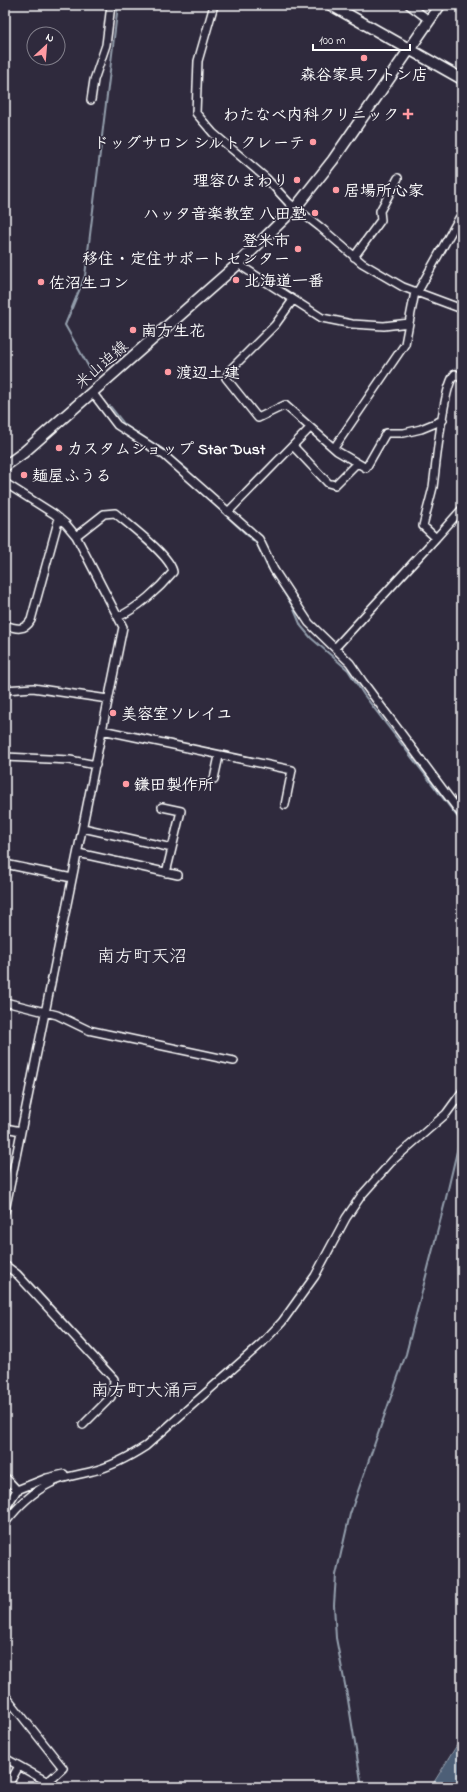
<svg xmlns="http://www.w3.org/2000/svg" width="467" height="1792" viewBox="0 0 467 1792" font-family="'Indie Flower','Klee One',sans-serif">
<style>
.water{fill:#4d5f77;stroke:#949fad}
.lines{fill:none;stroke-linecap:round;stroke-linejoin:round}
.stream{stroke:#949fad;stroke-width:2}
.street-casing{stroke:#fff;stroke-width:10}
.secondary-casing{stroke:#fff;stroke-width:13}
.street{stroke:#2f2a3d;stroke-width:7}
.secondary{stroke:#2f2a3d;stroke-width:10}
.poi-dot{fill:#ff9aa2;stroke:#2f2a3d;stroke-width:1.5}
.labels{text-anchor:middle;stroke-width:3;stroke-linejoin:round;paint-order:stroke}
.poi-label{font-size:16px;font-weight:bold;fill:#fff;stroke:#2f2a3d;text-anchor:start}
.street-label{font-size:16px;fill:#fff;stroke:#2f2a3d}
.quarter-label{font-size:18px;fill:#fff;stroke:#2f2a3d}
</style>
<rect width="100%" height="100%" fill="#2f2a3d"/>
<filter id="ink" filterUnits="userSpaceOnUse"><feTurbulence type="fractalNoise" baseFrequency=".025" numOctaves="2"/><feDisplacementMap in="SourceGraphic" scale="8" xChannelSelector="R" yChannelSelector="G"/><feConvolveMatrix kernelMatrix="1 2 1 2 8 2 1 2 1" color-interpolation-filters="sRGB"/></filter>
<g filter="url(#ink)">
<path class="water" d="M462 1737V1787H431Z"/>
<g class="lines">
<path class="stream" d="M91 371 65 325 85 276 118 5
M110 406 125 425 158 446 188 470
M184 477 257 544 267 566 293 607 301 626 311 638 348 670 364 695 462 823
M362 1787 348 1700 336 1638 334 1605 336 1575 350 1514 406 1354 445 1202 462 1130"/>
<g class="street-casing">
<path id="street" d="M214 5 198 61 196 113 213 133 266 178 289 203 320 227 362 263 403 287 462 309
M409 5 429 20
M91 100 94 80 106 45 111 5
M354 257 381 220 380 211 398 178
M238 264 322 318 352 324 384 326 409 323 415 292
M417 293 462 213
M293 300 275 325 231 369 226 378 258 418 285 405 337 451 366 468 386 433H404L421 429 443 420
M92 392 117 425 164 455 259 539 274 570 309 623 350 663 363 682 462 815
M293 446 328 483 335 485 357 463
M334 448 405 344 409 323
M5 483 54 514 66 524 76 536 123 627 5 1211
M228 512 310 428
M76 536 104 514 115 513C129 525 171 556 173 572 159 589 138 608 118 617
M436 538 462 509
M5 625C16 629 25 631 31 620L59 518
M335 648 436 538 423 526C426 513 430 500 433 487 436 466 443 385 455 374L462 379
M5 690 33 688 108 699
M102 730 292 770 285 805
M5 757 70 760 96 765
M214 779 219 756
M162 807 181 811 166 873
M83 828 172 848
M78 853 178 875
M5 864 72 878
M5 1002 57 1015 88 1030 234 1061
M5 1128 21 1131
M5 1265 17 1274 114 1379 113 1392 111 1397 83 1425
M5 1477 17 1490 47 1478 64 1474
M5 1509 17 1490
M5 1523C18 1506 32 1492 51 1483 64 1476 79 1475 93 1471 113 1466 129 1457 146 1446L262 1343 282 1322 315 1276 346 1218 361 1196 393 1160 446 1114 462 1092
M5 1695 63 1768 51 1779 46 1781 5 1758
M7 1787 19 1766"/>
</g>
<g class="secondary-casing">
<path id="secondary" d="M331 5 462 79
M5 466 23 453 238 264 296 207 333 160 440 5"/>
</g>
<use href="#street" class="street"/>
<use href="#secondary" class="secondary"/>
</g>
</g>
<g class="poi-dot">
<circle cx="364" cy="58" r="4"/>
<path d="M406 108h4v4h4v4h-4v4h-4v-4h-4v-4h4z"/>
<circle cx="313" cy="142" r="4"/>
<circle cx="297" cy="180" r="4"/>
<circle cx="336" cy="190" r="4"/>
<circle cx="315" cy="213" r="4"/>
<circle cx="298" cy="249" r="4"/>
<circle cx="236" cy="280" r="4"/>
<circle cx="41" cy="282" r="4"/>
<circle cx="133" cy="330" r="4"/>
<circle cx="168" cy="372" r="4"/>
<circle cx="59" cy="448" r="4"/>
<circle cx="24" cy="475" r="4"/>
<circle cx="113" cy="713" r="4"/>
<circle cx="126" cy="784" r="4"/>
</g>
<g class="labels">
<g class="poi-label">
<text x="364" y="80" text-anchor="middle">森谷家具フトン店</text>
<text x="399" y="120" text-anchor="end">わたなべ内科クリニック</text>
<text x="305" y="148" text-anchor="end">ドッグサロン シルトクレーテ</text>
<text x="289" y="186" text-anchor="end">理容ひまわり</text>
<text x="344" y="196">居場所心家</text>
<text x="307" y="219" text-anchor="end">ハッタ音楽教室 八田塾</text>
<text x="290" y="246" text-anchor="end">登米市<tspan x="290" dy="18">移住・定住サポートセンター</tspan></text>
<text x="244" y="286">北海道一番</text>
<text x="49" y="288">佐沼生コン</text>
<text x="141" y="336">南方生花</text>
<text x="176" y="378">渡辺土建</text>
<text x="67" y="454">カスタムショップ Star Dust</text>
<text x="32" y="481">麺屋ふうる</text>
<text x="121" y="719">美容室ソレイユ</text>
<text x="134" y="790">鎌田製作所</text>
</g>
<g class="street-label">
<text transform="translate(101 364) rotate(-41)" y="6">米山迫線</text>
</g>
<g class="quarter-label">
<text x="142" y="962">南方町天沼</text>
<text x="145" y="1396">南方町大涌戸</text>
</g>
</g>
<rect width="467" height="1792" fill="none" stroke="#2f2a3d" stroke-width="20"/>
<rect x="10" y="10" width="447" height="1772" fill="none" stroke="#fff" stroke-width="1.5" filter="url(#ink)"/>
<g transform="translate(46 46) rotate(26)"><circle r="19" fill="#2f2a3d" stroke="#827f8b"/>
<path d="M0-3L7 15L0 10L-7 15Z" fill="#ff9aa2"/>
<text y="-6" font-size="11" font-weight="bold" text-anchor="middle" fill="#ffffff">N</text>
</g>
<path d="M313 44v6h97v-6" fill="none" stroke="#ffffff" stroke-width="2"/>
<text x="319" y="44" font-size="12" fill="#ffffff" stroke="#2f2a3d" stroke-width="3" paint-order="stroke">100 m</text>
</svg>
